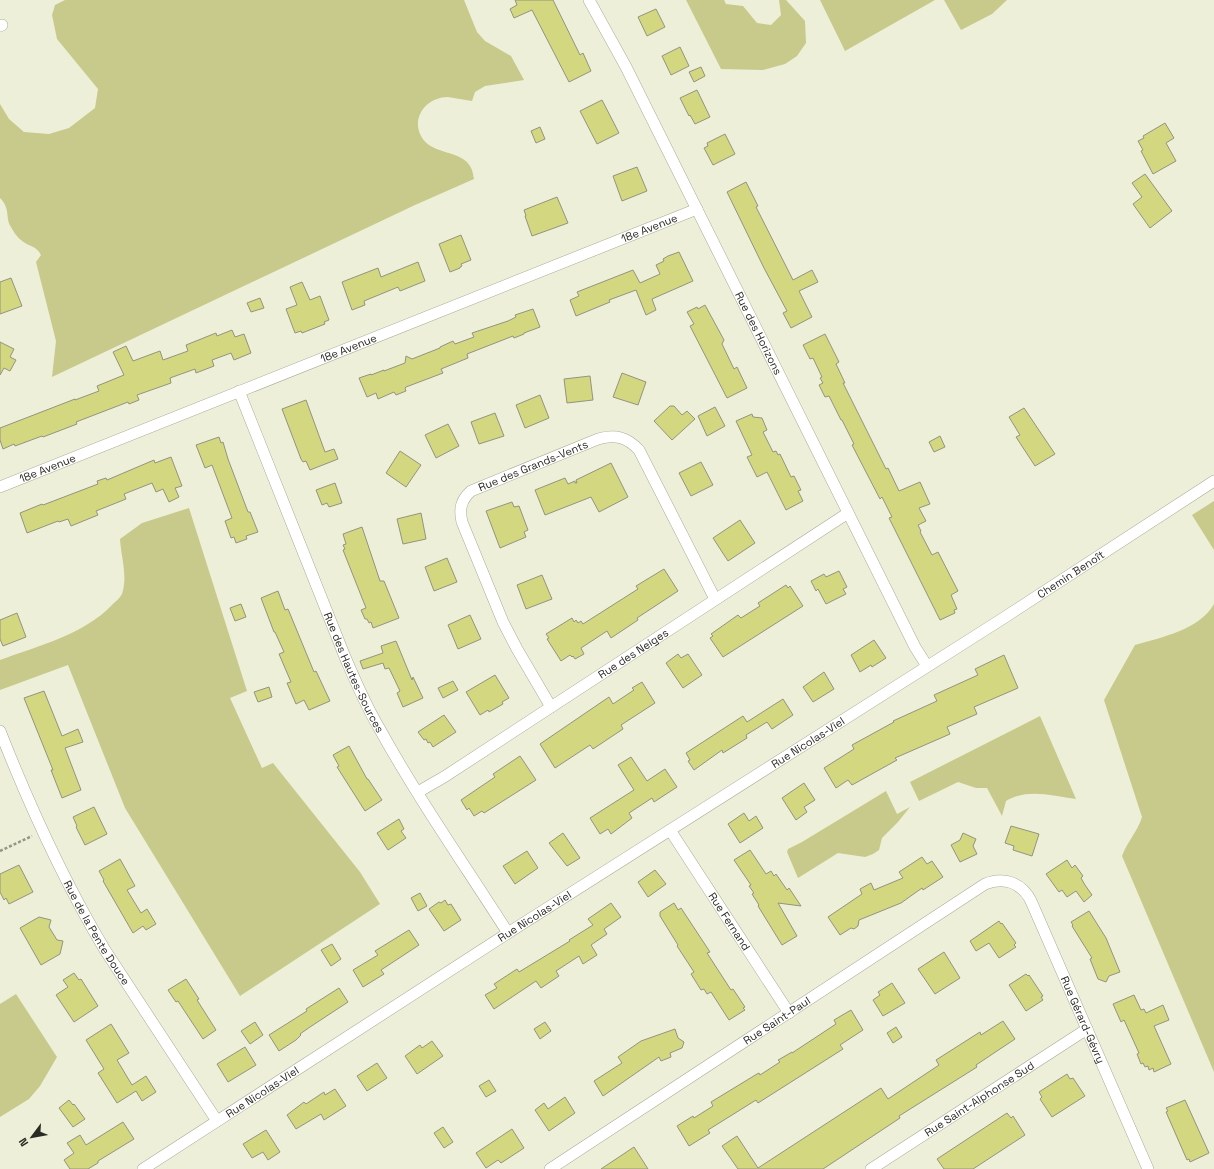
<svg xmlns="http://www.w3.org/2000/svg" width="1214" height="1169" viewBox="0 0 1214 1169" font-family="'Space Grotesk',sans-serif">
<style>
.green{fill:#c7ca8a}
.building{fill:#d3d77f;stroke:#939480}
.lines{fill:none;stroke-linecap:round;stroke-linejoin:round}
.street-casing{stroke:#aaab97;stroke-width:12}
.path{stroke:#949686;stroke-width:2.5;stroke-dasharray:3 2;stroke-linecap:butt}
.street{stroke:#fff;stroke-width:11}
.labels{text-anchor:middle;stroke-width:4;stroke-linejoin:round;paint-order:stroke}
.street-label{font-size:11px;fill:#2a2b23;stroke:#edefd9}
</style>
<rect width="100%" height="100%" fill="#edefd9"/>
<path class="green" d="M65 0H464L477 32 485 41 511 56 524 80 485 86 475 92 472 101C464 100 456 98 448 97 427 97 411 117 421 136 433 159 472 146 474 179L415 205 52 377 56 341 36 262 41 255C36 245 29 247 21 240 17 237 13 231 11 227 5 218 11 209 0 198V104L9 119 24 132 49 134 69 128 95 108 98 89 57 39 52 15 55 5Z
M686 0H724L726 4 743 6 757 23 771 25 781 15 779 0H786L805 21 806 43 797 56 785 64 763 70 721 69Z
M820 0H935L845 51Z
M944 0H1007L992 14 961 30Z
M1214 501V550L1192 515Z
M189 508 247 691 230 698 262 768 273 763 360 872 380 904 240 996 125 808 68 665 0 690V660C38 646 83 635 112 605 115 602 120 598 122 594 128 576 121 557 120 539L142 523Z
M1214 604V1072L1122 856C1127 842 1138 831 1142 817L1104 700 1135 645C1162 637 1199 630 1214 604Z
M1040 716 1076 799C1053 796 1027 788 1006 801L1002 816 987 788H976L958 782 919 801 910 782Z
M886 791 897 814 910 807 898 822 882 838 879 850 873 854 865 857 838 853 798 878 787 852 788 849 802 842Z
M16 994 57 1057 40 1086 29 1099 0 1117V1004Z"/>
<path class="building" d="M515 0H553L580 55 583 53 591 71 569 82 532 10 514 18 510 9 517 5Z
M656 9 665 27 647 36 638 17Z
M680 47 689 66 671 75 662 56Z
M701 67 705 76 694 82 689 72Z
M697 90 710 117 695 124 690 115 689 116 680 98Z
M602 100 619 133 597 144 580 111Z
M1165 123 1174 138 1166 143 1176 161 1153 174 1141 151 1143 150 1138 141 1144 138 1143 136Z
M540 127 545 139 536 143 531 131Z
M725 134 735 154 713 165 704 148 708 146 707 143Z
M637 167 647 191 622 201 613 176Z
M1145 174 1172 211 1150 228 1133 204 1142 197 1132 183Z
M746 182 758 206 756 207 793 280 812 270 818 282 799 291 812 317 791 328 783 313 787 311 764 268 727 192Z
M557 197 568 223 532 236 525 216H526L524 210Z
M461 235 471 260 461 264 462 266 460 267V268L450 272 439 244Z
M679 252 693 281 652 299 656 310 646 315 636 290 609 300 610 302 576 316 570 300 579 296 577 292 633 270 640 283 660 274 656 265 664 261 663 259 668 256Z
M418 262 425 281 400 291 398 287 364 301 365 305 352 310 342 282 378 268 381 277Z
M11 278 22 306 0 314V282Z
M302 282 310 300 320 296 329 320 324 322 325 324 302 333 301 331 295 333 286 309 297 305 290 287Z
M260 298 264 308 251 312 247 303Z
M705 305 724 340 722 344 734 369 737 367 747 388 727 398 690 326 694 324 687 312 697 307 698 309Z
M533 309 540 327 524 333V334L514 338 513 336 467 354 468 358 441 369 443 373 406 387 405 388 406 391 396 395 394 392 378 399 376 393 367 397 359 378 371 374V375L384 370V371L405 363 406 356 412 359 440 348V347L453 341 455 344 474 337 472 333 508 321 516 317 515 315Z
M232 330 235 337 244 334 251 353 234 360 231 353 212 360 214 366 196 373 195 369 170 378 171 383 137 395 139 400 129 404 128 402 76 422 77 424 43 437 42 436 15 446 14 444 3 449 0 440V428L75 399V400L99 391 97 386 124 375 113 352 126 346 133 361 160 351 163 360 188 351 186 345 216 333 217 336Z
M825 334 839 362 836 364 845 383H843L886 469 888 468 899 491 920 482 930 504 919 508 926 521 918 525 921 531 920 532 932 555 938 552 958 591 951 595 957 609 954 610 955 613 940 620 889 518 892 517 882 497 880 499 852 445 854 444 842 420H841L829 396 825 397 819 385 823 383 820 378 822 377 813 358 810 359 803 345Z
M0 342 14 349 10 357 16 360 10 371 4 368 0 375Z
M622 373 646 382 638 405 613 397Z
M590 376 593 400 567 403 564 379Z
M540 395 549 418 525 428 516 405Z
M306 400 325 452 334 449 338 459 310 470 306 461 303 462 301 459 282 409Z
M670 406H674L682 415 687 411 695 419 672 440 654 421Z
M715 407 725 426 707 436 698 416Z
M1024 408 1055 454 1035 466 1016 437 1020 435 1009 417Z
M495 413 504 436 479 444 471 422Z
M752 414 753 417 762 418 767 430 763 432 773 452 776 451 778 455 780 454 791 477 794 476 801 490 798 491 803 501 786 510 767 472 757 477 747 457 752 455 736 421Z
M448 424 459 446 436 458 425 435Z
M940 436 945 447 934 452 929 442Z
M219 437 221 443 223 442 228 459 248 512H250L258 532 246 536 247 539 236 543 234 537 231 538 225 521 232 518 212 465 205 468 196 445Z
M400 451 421 465 406 487 386 473Z
M171 457 182 486 175 488 179 497 169 502 163 489 156 492 152 483 124 494 126 499 96 511 98 515 71 526 68 519 59 522 58 521 27 533 20 513 42 504 43 505 98 484 97 481 106 478 107 480 154 460 155 463Z
M701 462 713 485 691 496 679 473Z
M611 463 628 497 599 512 591 497 545 515 535 490 565 478 568 484 575 481V483H577L576 480Z
M335 483 342 503 329 507 327 503 322 505 316 490Z
M512 502 514 507 519 506 528 530 524 532 526 537 500 548 486 511Z
M421 513 426 539 403 544 397 519Z
M740 520 755 543 728 561 713 538Z
M362 527 380 581H384L399 618 373 628 371 622 369 623 367 619H365L361 610 366 608 343 550 345 549 343 545 346 544 343 534Z
M447 558 457 582 434 591 425 567Z
M664 569 678 591 637 618 638 620 611 638 607 631 581 648 584 654 575 659 573 656 572 657 570 655 561 661 547 639 549 638 546 634 572 618 574 622 576 620 578 623 581 621 583 624 638 589 636 586Z
M839 571 847 587 843 589 846 594 826 604 818 589 816 591 811 581 824 574 826 577Z
M542 575 552 599 526 609 517 585Z
M786 585 788 588 790 586 803 606 723 657 710 638 713 636 711 634 738 615 741 618 760 606 758 603Z
M278 591 285 610 288 609 314 672 316 671 330 701 309 710 304 700 296 704 287 683 291 682 279 654 284 652 275 632H274L261 598Z
M241 604 246 617 235 621 230 608Z
M17 613 26 637 3 646 0 639V620Z
M470 615 481 639 458 649 448 625Z
M874 640 886 658 872 667 871 665 860 672 851 655Z
M396 641 412 680 413 677 423 698 403 707 397 693 400 691 389 668 385 669 383 663 363 669 360 661 383 653 381 646Z
M678 654 681 658 688 654 702 675 683 688 666 663Z
M1004 655 1018 688 974 707 977 714 947 727 950 734 895 758 897 760 852 785 848 780 836 788 824 768 854 749 852 745 894 722 893 721 937 701 934 695 978 675 975 669Z
M824 672 834 689 813 702 803 687Z
M495 675 509 698 502 702 503 704 489 712 488 710 480 715 466 692Z
M453 681 458 690 443 698 438 688Z
M642 682 655 703 621 725 623 729 593 749 590 745 555 768 540 744 609 697 613 704 634 690 632 688Z
M269 687 272 697 258 702 254 692Z
M44 691 62 736 78 729 83 742 65 748 81 790 62 798 51 770H53L24 698Z
M783 699 793 715 772 729 767 722 746 735 747 738 723 753 722 750 694 770 688 761 690 760 686 753 743 716 747 722Z
M444 715 456 732 433 747 430 742 428 743 426 739 424 740 418 732Z
M349 746 367 779H368L382 800 365 811 337 767 339 766 333 755Z
M520 756 536 780 484 813 482 811 474 816 469 808 467 810 461 800 495 777 493 774Z
M631 757 647 781 665 769 677 787 654 802 652 798 629 813 632 818 611 834 608 829 600 834 590 818 634 790 618 765Z
M804 783 815 800 804 807 807 812 796 820 782 798Z
M94 807 107 834 85 845 76 827 77 826 73 817Z
M744 813 749 821 756 816 763 828 740 843 728 824Z
M399 819 404 829 401 831 406 838 388 850 377 833Z
M1011 826 1039 834 1032 856 1013 850 1014 846 1005 843Z
M563 833 580 858 567 866 549 843Z
M963 833 976 839 973 846 977 854 960 862 951 845 960 840Z
M750 850 766 874 771 871 774 876 776 874 787 890 789 888 801 906 778 903 797 936 782 945 758 906 759 905 752 894 754 893 749 886 751 885 734 860Z
M527 851 538 868 515 884 503 866Z
M922 857 927 864 932 861 943 877 923 890 922 888 901 903 859 920 858 926 854 929 851 928 840 935 828 917 862 894 860 889 871 883 874 890 903 878 899 872Z
M120 859 135 886 127 890 141 913 147 909 156 924 146 930 143 926 133 933 103 881 104 880 99 871Z
M1067 860 1072 868 1075 865 1083 876 1081 878 1085 885 1092 895 1084 902 1076 891 1067 897 1062 890 1059 892 1046 874Z
M19 865 33 892 9 904 6 898 4 900 0 892V874Z
M655 870 666 884 648 897 638 882Z
M420 893 427 906 418 911 411 898Z
M445 900 448 905 451 904 461 920 444 931 429 909 439 902 441 903Z
M611 903 621 917 604 929 607 934 591 945 597 955 583 964 579 956 556 971 559 976 541 988 536 981 494 1009 485 995 497 988 494 984 517 969 519 972 570 941 569 940 593 925 588 919Z
M674 903 678 910 681 908 710 952 707 953 731 990 733 989 745 1007 743 1008 745 1010 729 1020 711 992 707 994 704 989 701 990 691 974 694 972 677 946 678 945 660 916V912Z
M1089 911 1106 938 1120 972 1109 976 1106 982 1098 979 1090 959 1092 958 1072 926 1073 925 1071 922Z
M39 917 51 920 49 927 57 940 63 941 60 954 41 965 20 928Z
M999 921 1001 924 1002 923 1016 943 1014 945 1016 947 999 958 989 943 976 951 970 941Z
M409 930 419 945 381 970 384 974 363 987 353 970 378 955 375 951Z
M332 944 341 959 331 966 321 950Z
M944 952 960 978 935 994 918 969Z
M74 973 79 980 81 979 98 1006 74 1022 56 995 68 987 63 980Z
M1026 974 1028 976 1029 975 1043 996 1041 997 1043 1000 1026 1011 1009 985Z
M186 979 199 999 197 1000 216 1030 203 1039 178 1001 176 1002 168 990Z
M892 983 905 1003 883 1016 873 1000 880 995 878 992Z
M339 988 348 1002 310 1027 300 1034 301 1035 296 1040 279 1051 269 1035 307 1011 306 1009Z
M1134 995 1141 1010 1144 1009 1146 1013 1163 1005 1169 1020 1154 1026 1171 1064 1154 1072 1153 1068 1149 1070 1148 1066 1145 1067 1143 1063 1141 1064 1137 1054 1139 1053 1124 1020 1121 1022 1113 1004Z
M851 1010 863 1030 840 1045 843 1049 758 1103 756 1100 708 1130 710 1133 689 1146 677 1126 693 1116 694 1118 713 1106 711 1102 757 1074 759 1073 760 1075 780 1062 778 1060 780 1059 792 1052V1053L836 1024 834 1020Z
M1003 1021 1015 1039 976 1065 977 1067 899 1116 900 1118 823 1169H738L722 1146 737 1136 758 1168 881 1088 888 1099 939 1065 936 1060 980 1032 981 1035Z
M255 1022 263 1035 250 1044 241 1031Z
M545 1022 551 1031 540 1039 534 1029Z
M111 1024 129 1053 117 1060 132 1085 146 1076 156 1092 142 1101 136 1091 117 1103 98 1073 104 1069 86 1040Z
M896 1027 902 1037 893 1043 887 1033Z
M675 1029 678 1038 684 1042 682 1048 670 1053 671 1057 661 1061 659 1057 603 1096 594 1081 622 1063 618 1057 641 1041Z
M432 1041 443 1056 417 1074 405 1056 420 1045 422 1048Z
M245 1047 256 1065 228 1082 217 1064Z
M377 1063 387 1078 367 1091 357 1076Z
M1067 1074 1070 1079 1073 1078 1085 1096 1052 1117 1040 1099 1042 1097 1039 1092Z
M489 1080 496 1091 486 1097 479 1086Z
M335 1089 346 1106 324 1120 321 1114 296 1129 287 1115 304 1102 306 1104 324 1092 325 1095Z
M565 1097 575 1113 549 1131 535 1110 544 1103 548 1109Z
M69 1100 73 1105 74 1104 85 1119 73 1127 59 1108Z
M1185 1100 1209 1153 1190 1162 1189 1159 1187 1160 1166 1112 1168 1111 1166 1108Z
M1007 1113 1011 1118 1013 1116 1025 1135 973 1169H944L937 1159Z
M123 1122 134 1139 98 1161V1163L88 1169H70L64 1160 74 1153 67 1143 80 1135 86 1145Z
M443 1127 453 1142 444 1148 434 1133Z
M512 1129 524 1148 501 1163 498 1160 486 1168 476 1153Z
M266 1130 280 1152 268 1160 263 1152 252 1158 243 1144Z
M634 1147 648 1169H601Z"/>
<g class="lines">
<g class="street-casing">
<g id="street">
<path id="s1" d="M589 0 626 67 915 647 927 666"/>
<path d="M0 26 2 25"/>
<path id="s2" d="M239 391 345 657C355 680 365 704 378 726 417 797 464 864 508 933"/>
<path id="s3" d="M0 487 697 209"/>
<path id="s4" d="M551 707 517 649 503 622 462 522C459 509 461 500 471 491L598 439C615 434 627 437 639 450L715 599"/>
<path id="s5" d="M0 731C30 807 63 880 105 950L217 1121"/>
<path id="s6" d="M418 792 444 777 848 513"/>
<path id="s7" d="M670 830 789 1013"/>
<path id="s8" d="M143 1169 508 933 1002 619 1214 481"/>
<path id="s9" d="M550 1169 985 884C1004 876 1022 883 1031 901L1148 1169"/>
<path id="s10" d="M871 1169 1087 1029"/>
</g>
</g>
<path class="path" d="M0 851 32 836"/>
<use href="#street" class="street"/>
</g>
<g class="labels">
<g class="street-label">
<text dy="4" stroke="none"><textPath href="#s3" startOffset="699">18e Avenue</textPath></text>
<text dy="4" stroke="none"><textPath href="#s1" startOffset="374">Rue des Horizons</textPath></text>
<text dy="4" stroke="none"><textPath href="#s3" startOffset="375">18e Avenue</textPath></text>
<text dy="4" stroke="none"><textPath href="#s4" startOffset="307">Rue des Grands-Vents</textPath></text>
<text dy="4" stroke="none"><textPath href="#s3" startOffset="51">18e Avenue</textPath></text>
<text dy="4" stroke="none"><textPath href="#s8" startOffset="1102">Chemin Benoît</textPath></text>
<text dy="4" stroke="none"><textPath href="#s6" startOffset="256">Rue des Neiges</textPath></text>
<text dy="4" stroke="none"><textPath href="#s2" startOffset="304">Rue des Hautes-Sources</textPath></text>
<text dy="4" stroke="none"><textPath href="#s8" startOffset="790">Rue Nicolas-Viel</textPath></text>
<text dy="4" stroke="none"><textPath href="#s8" startOffset="466">Rue Nicolas-Viel</textPath></text>
<text dy="4" stroke="none"><textPath href="#s7" startOffset="109">Rue Fernand</textPath></text>
<text dy="4" stroke="none"><textPath href="#s5" startOffset="224">Rue de la Pente Douce</textPath></text>
<text dy="4" stroke="none"><textPath href="#s9" startOffset="704">Rue Gérard-Gévry</textPath></text>
<text dy="4" stroke="none"><textPath href="#s9" startOffset="271">Rue Saint-Paul</textPath></text>
<text dy="4" stroke="none"><textPath href="#s8" startOffset="142">Rue Nicolas-Viel</textPath></text>
<text dy="4" stroke="none"><textPath href="#s10" startOffset="129">Rue Saint-Alphonse Sud</textPath></text>
</g>
</g>
<g transform="translate(32 1137) rotate(238)" stroke="#edefd9" stroke-width="3" paint-order="stroke">
<path d="M0-3L7 15L0 10L-7 15Z" fill="#2a2b23"/>
<text y="-6" font-size="11" font-weight="bold" text-anchor="middle" fill="#2a2b23">N</text>
</g>
</svg>
